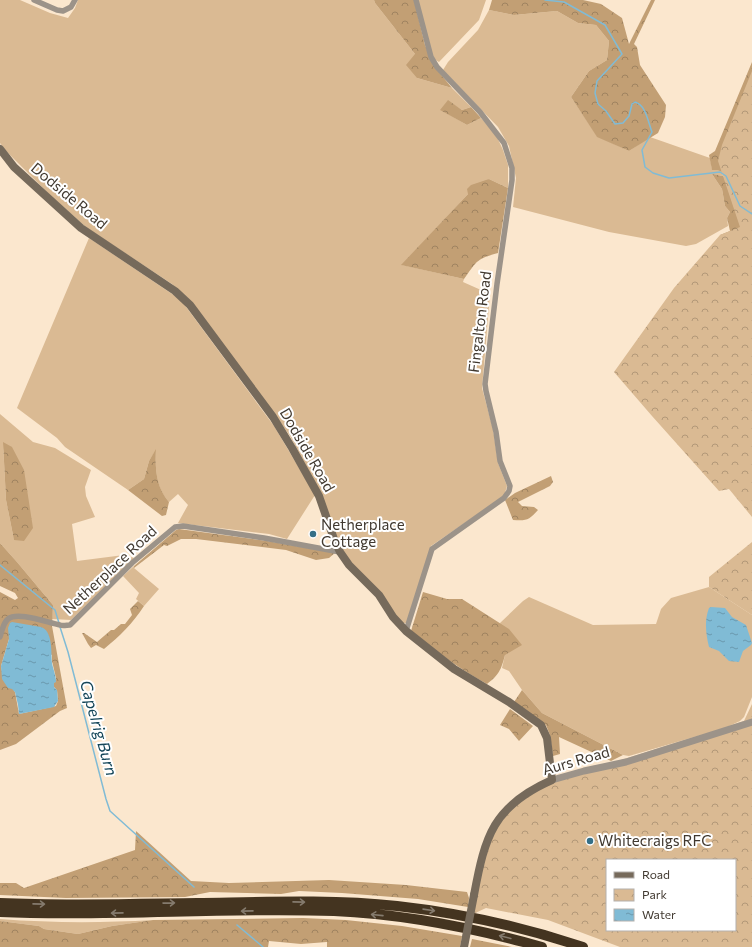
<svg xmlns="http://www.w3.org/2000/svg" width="752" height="947" viewBox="0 0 752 947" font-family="Commissioner,sans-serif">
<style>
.green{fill:#daba93;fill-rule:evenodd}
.forest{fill:url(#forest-crowns);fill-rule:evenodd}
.park{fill:url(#park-crowns);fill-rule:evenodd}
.water{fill:url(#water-ripples)}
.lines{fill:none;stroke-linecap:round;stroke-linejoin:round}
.stream{stroke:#80bbd5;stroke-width:1.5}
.minor{stroke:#9c9389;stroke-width:5.5}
.tertiary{stroke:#9c9389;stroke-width:7}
.secondary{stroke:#766a5b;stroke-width:8}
.motorway{stroke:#443420;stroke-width:10}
.secondary-bridge{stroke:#766a5b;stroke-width:8}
.oneway{stroke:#857b6e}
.poi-dot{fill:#346f87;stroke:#fff;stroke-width:1.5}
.labels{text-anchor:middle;stroke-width:4;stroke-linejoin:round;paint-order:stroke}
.street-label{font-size:15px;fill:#40382f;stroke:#fff}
.poi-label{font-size:15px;fill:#40382f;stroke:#fff;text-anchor:start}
.water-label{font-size:16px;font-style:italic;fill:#144659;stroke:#fff}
</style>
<defs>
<pattern id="forest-crowns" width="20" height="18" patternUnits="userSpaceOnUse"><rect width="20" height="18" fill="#c29f74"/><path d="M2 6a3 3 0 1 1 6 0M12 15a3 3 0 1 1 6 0" fill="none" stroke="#9f8360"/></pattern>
<pattern id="park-crowns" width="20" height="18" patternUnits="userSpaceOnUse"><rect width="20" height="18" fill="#daba93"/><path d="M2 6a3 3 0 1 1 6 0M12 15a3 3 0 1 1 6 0" fill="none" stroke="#b29878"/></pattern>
<pattern id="water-ripples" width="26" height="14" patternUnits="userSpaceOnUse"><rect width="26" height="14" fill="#80bbd5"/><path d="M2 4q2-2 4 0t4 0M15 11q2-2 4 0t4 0" fill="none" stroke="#6a99ad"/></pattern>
</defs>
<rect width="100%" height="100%" fill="#fbe7ce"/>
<path class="green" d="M0 0H20L50 13 68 18 75 8 78 0H374L375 3 415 54 417 78 452 88 471 107 462 110 448 101 441 110 467 125 481 118 496 135 503 150 508 165V188L489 179 468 194 402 265 464 279 463 282 490 294 482 388 493 429 498 463 507 486 504 496 431 546 409 620 406 623H402L354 569 340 547 320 491 290 436 268 405 188 298 172 284 87 228 50 195 6 151 0 143Z
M415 0H486L479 20 439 62 434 59Z
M489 10 514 15 557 11 578 23 596 25 609 41 607 60 589 71 571 97 597 136 629 151 650 137 710 158 712 169 722 171 723 176 712 174 722 189 725 206 730 212 727 218 728 226 696 244 686 246 609 232 513 207 516 178 509 146 498 127 443 70 448 62 478 30Z
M89 238 181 300 274 426 315 495 287 539 269 534 178 523 188 505 178 494 169 502C156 488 155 469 156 450L149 461 144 479 128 490 65 447 57 438 17 408Z
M0 414 33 442 55 448 91 470 85 487 86 496 95 517 72 524 77 561 124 555 134 558 71 620 52 619 53 605 17 562 0 543ZM3 442 14 540 6 500Z
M134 566V568L159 589 144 606 136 599 139 593 123 576Z
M709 587 752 615V697L744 717 740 721 725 728 629 756 623 755 542 713 522 690 509 671 502 668 505 655 500 623 523 601 529 597 593 625 656 624 661 609 671 598Z
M0 919C51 923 102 923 153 920L112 926 78 934 44 929 39 926 0 921Z"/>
<path class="forest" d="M374 0H414L425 45 434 66 452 88 417 78 406 65 415 54 375 3Z
M492 0H583L601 4 622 18 629 44 651 0H655L634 44 637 47 640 65 666 105 665 117 658 133 629 151 597 137 571 97 589 71 607 60 609 41 596 25 578 23 557 11 514 15 489 10Z
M752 62V212L726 173 717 170H712L709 155 715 151Z
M448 100 462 110 471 107 481 118 467 125 440 110Z
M712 174 723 176 726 179 747 237 720 235 730 231 727 218 730 212 725 206 722 189Z
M489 179 508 188 498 253C476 259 477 261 464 279L401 265 468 194 467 189 471 185Z
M3 442 12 447 24 470 33 528 24 541 14 540 6 500Z
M156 449C155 469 156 487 169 502L166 515 162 516 128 490 144 479 149 461Z
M551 476 553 482 550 486 518 502 522 506 534 507 538 510C529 520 527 521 513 520L505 500 515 493Z
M179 529 267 541 335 553 329 558 316 560 286 550 196 539H181L167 546 164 545 134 568V566L176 530Z
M0 543 17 562 53 605 52 626 67 708 60 711 16 744 0 750V592L15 600 18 598 15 593 0 586ZM9 639 52 655V661L56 678 54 683V687L57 690 58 701 56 706 19 714 15 692 2 671 1 666Z
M423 592 447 599H462L509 629 522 645 505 655C501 670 499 675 487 684 460 669 435 651 411 631Z
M138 601 144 606C133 623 120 636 104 649L96 645 91 648 88 644 82 633H84L97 642 111 630H114L121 624H125L132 615 130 609Z
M522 690 542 713 623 755 611 761 559 737 560 754 553 756 550 735 546 725 514 702Z
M510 709 533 726 519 741 509 729 500 725Z
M136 831 191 881 229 883 329 880 406 885 467 892 469 898 468 907 418 899 342 893 299 891 281 894 210 892 185 897 66 898 0 895V883H16L24 888 135 850Z
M303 918 346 920 402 926 462 936 460 947H327V942L301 944 269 941 268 947H0V921L39 926 44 929 78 934 112 926 153 920Z
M472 939 512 947H470Z"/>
<path class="park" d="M752 71V517L729 489 719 491 652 416 614 372 674 288 720 235 740 227 718 161 722 145Z
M752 542V615L709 587V577Z
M752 704V947H620L548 920 486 908 471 915 478 876 499 819 539 786 744 721ZM607 860H735V930H607Z"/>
<path class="water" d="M711 607 725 608 732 617 746 625 752 643 751 645 743 651 739 662 729 661 719 651 709 647C706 634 704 621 709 608Z
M12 622 41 627C53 631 51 652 52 663 53 669 56 675 56 682L54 683V687L57 690 58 701 54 707 19 714 18 705 15 692 12 689 8 688 2 679 1 666 9 639 8 628 10 623Z"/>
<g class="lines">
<path class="stream" d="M545 0 564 2 605 25 622 54 597 81 595 93 598 104 606 111 615 124 623 123 629 116 632 104 635 102C646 105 648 122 652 132L642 150 645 167 653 173 669 178 720 172 726 176 740 206 752 214
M0 565 55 610 59 623
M60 627 68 652 106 799 110 811 194 887
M237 925 263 947"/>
<path class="minor" d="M34 0 57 10 63 11 71 7 75 0
M406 631 432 549 504 498 509 491 510 486 500 461 496 432 486 391 485 384 497 284 512 180V168L504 143 480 112 437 67 431 57 416 0
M0 637C2 631 3 623 8 619 18 611 48 623 60 625 63 626 67 625 70 625L132 563 175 527 183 526 264 538 340 552"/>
<path class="tertiary" d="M552 780 584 771 626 762 752 722"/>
<path class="secondary" d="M0 149 14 167 81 228 175 291 190 305 273 417 292 448 319 496 334 539 340 552 349 565 379 595 393 617 406 631 454 669 509 702 541 725 547 738 552 780C493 806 485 836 474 895"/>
<path class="motorway" d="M0 903C65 906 131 904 197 903 263 902 330 899 397 906 460 913 523 927 583 947
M0 912C111 917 222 907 334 911 404 914 474 928 542 947"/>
<path class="secondary-bridge" d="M464 947 474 895"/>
</g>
<defs><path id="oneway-shaft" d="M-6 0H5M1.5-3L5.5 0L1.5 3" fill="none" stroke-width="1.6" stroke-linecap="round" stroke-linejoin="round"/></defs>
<g class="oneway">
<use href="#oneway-shaft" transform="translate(299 902) rotate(1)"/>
<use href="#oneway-shaft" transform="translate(169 903) rotate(-1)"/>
<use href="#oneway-shaft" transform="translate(39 904) rotate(1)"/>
<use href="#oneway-shaft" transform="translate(429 910) rotate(8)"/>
<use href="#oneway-shaft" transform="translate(247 911) rotate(179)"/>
<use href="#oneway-shaft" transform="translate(117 913) rotate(179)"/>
<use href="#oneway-shaft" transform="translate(377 915) rotate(-174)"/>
<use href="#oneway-shaft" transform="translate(505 937) rotate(-166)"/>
</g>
<g class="poi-dot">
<circle cx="313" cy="534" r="4"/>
<circle cx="590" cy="841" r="4"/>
</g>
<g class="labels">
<g class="street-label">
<text transform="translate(69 196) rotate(40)" y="5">Dodside Road</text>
<text transform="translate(480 322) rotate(-83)" y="5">Fingalton Road</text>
<text transform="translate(307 450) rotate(60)" y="5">Dodside Road</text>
<text transform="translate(110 570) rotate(-43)" y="5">Netherplace Road</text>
<text transform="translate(576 761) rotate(-16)" y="5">Aurs Road</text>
</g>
<g class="poi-label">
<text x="321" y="530">Netherplace<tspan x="321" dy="17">Cottage</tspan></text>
<text x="598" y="846">Whitecraigs RFC</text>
</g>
<g class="water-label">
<text transform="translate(99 728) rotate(74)" y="6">Capelrig Burn</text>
</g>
</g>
<rect x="606" y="859" width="130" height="72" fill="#ffffff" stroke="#b3afac"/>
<rect x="614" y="872" width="20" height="6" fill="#766a5b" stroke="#b3afac"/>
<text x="642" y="879" font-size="12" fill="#40382f">Road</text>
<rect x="614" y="889" width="20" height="12" fill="url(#park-crowns)" stroke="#b3afac"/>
<text x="642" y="899" font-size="12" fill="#40382f">Park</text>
<rect x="614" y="909" width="20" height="12" fill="url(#water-ripples)" stroke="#b3afac"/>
<text x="642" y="919" font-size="12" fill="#40382f">Water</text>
</svg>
